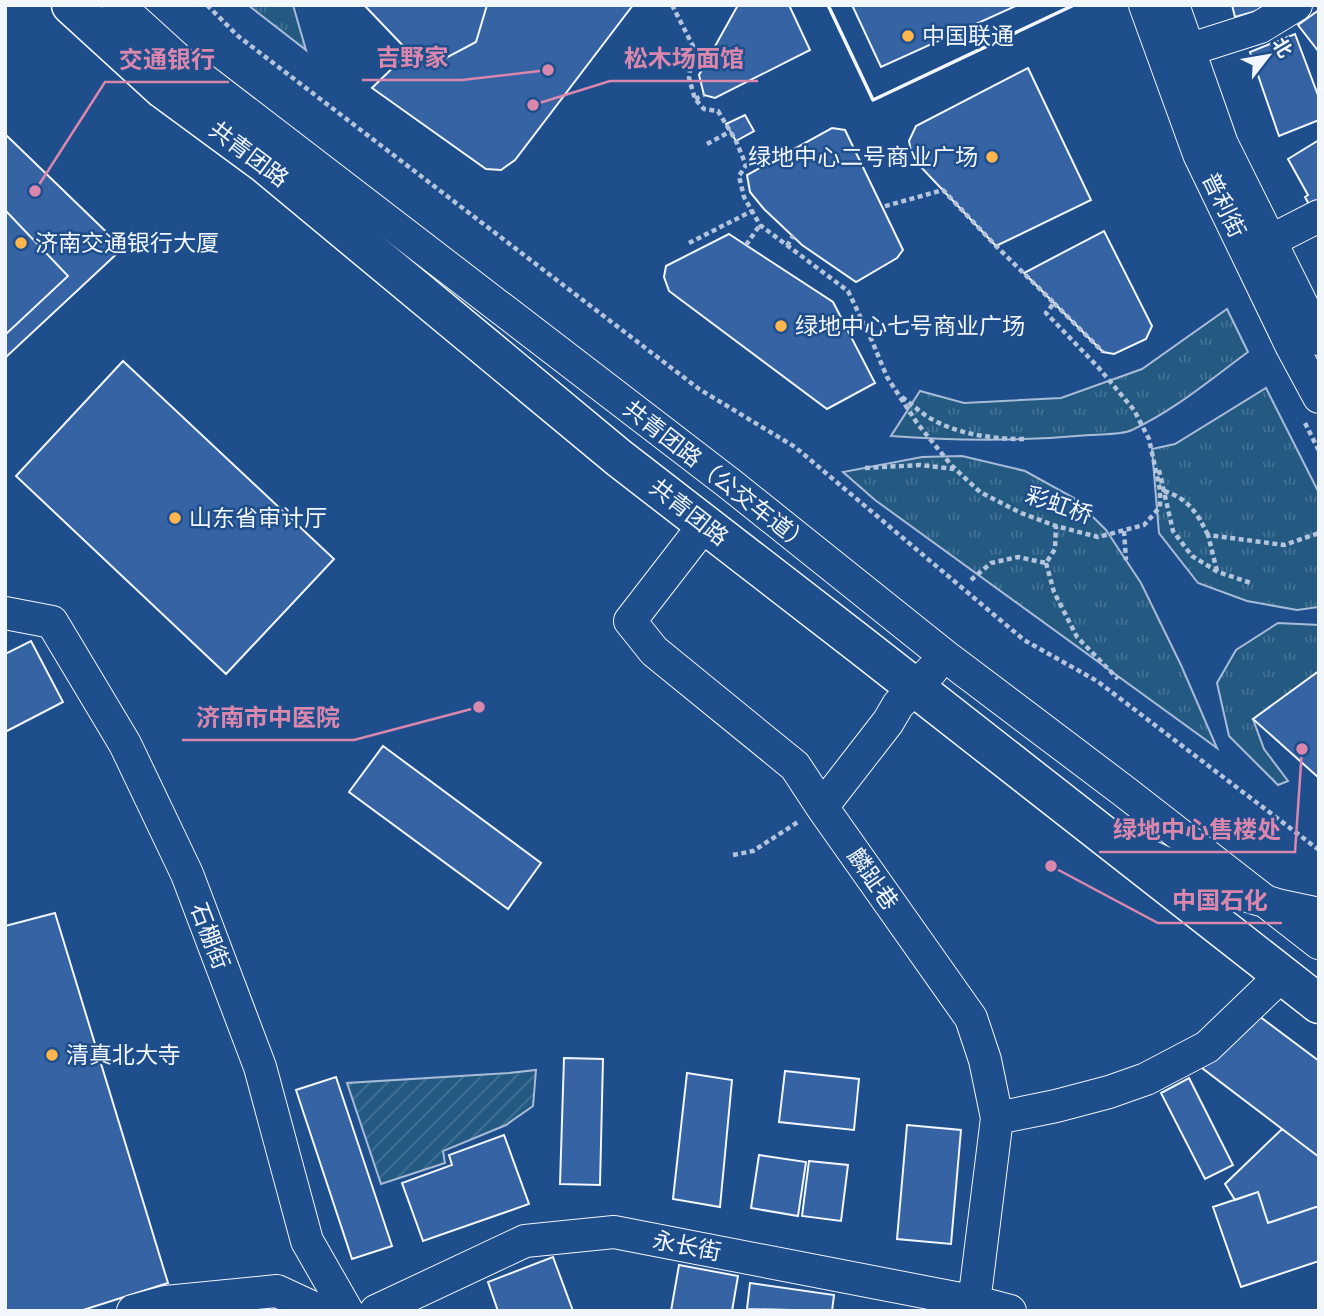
<svg xmlns="http://www.w3.org/2000/svg" width="1324" height="1316" viewBox="0 0 1324 1316" font-family="'Exo 2','Noto Sans SC',sans-serif">
<style>
.grass{fill:url(#grass-tufts);stroke:#a8bbd7;stroke-width:2}
.garden{fill:url(#garden-furrows);stroke:#a8bbd7;stroke-width:2}
.building{fill:#3563a3;stroke:#f2f6ff;stroke-width:2}
.lines{fill:none;stroke-linecap:round;stroke-linejoin:round}
.minor-casing{stroke:#f2f6ff;stroke-width:34}
.major-casing{stroke:#f2f6ff;stroke-width:41}
.path{stroke:#b3c4dc;stroke-width:4.5;stroke-dasharray:5 3.5;stroke-linecap:butt}
.minor{stroke:#1f4e8c;stroke-width:32}
.major{stroke:#1f4e8c;stroke-width:38}
.wall{stroke:#f2f6ff;stroke-width:3.5}
.poi-dot{fill:#ffb74d;stroke:#1f4e8c;stroke-width:2.5}
.labels{text-anchor:middle;stroke-width:5;stroke-linejoin:round;paint-order:stroke}
.poi-label{font-size:23px;fill:#f2f6ff;stroke:#1f4e8c;text-anchor:start}
.street-label{font-size:23px;fill:#f2f6ff;stroke:#1f4e8c}
.leader{fill:none;stroke:#da87ad;stroke-width:2.5}
.callout-dot{fill:#da87ad;stroke:#1f4e8c;stroke-width:2.5}
.callout-label{font-size:24px;text-anchor:middle;font-weight:bold;fill:#da87ad;stroke:#1f4e8c;stroke-width:5;stroke-linejoin:round;paint-order:stroke}
</style>
<defs>
<pattern id="grass-tufts" width="24" height="20" patternUnits="userSpaceOnUse" patternTransform="scale(1.75)"><rect width="24" height="20" fill="#245a82"/><path d="M3 7l-1-3M5 7V3M7 7l1-3M15 17l-1-3M17 17v-4M19 17l1-3" fill="none" stroke="#447295"/></pattern>
<pattern id="garden-furrows" width="10" height="10" patternUnits="userSpaceOnUse" patternTransform="scale(1.75)"><rect width="10" height="10" fill="#245a82"/><path d="M-1 1l2-2M0 10L10 0M9 11l2-2" fill="none" stroke="#447295"/></pattern>
</defs>
<rect width="100%" height="100%" fill="#1f4e8c"/>
<path class="grass" d="M248 5H293L306 50Z
M1227 309 1248 352C1211 379 1175 410 1132 430 1121 435 1103 434 1090 435 1024 441 957 441 891 436L920 391 964 403 1061 398 1142 369Z
M1266 388 1319 493V607L1297 610 1247 601 1198 583 1159 533 1152 449 1175 444Z
M962 456 1025 471 1074 498 1106 530 1141 583 1181 665 1217 748 875 500 843 472 922 457Z
M1278 623 1319 625V671L1253 719 1264 749 1288 781 1278 785 1229 736 1217 683 1236 650Z"/>
<path class="garden" d="M536 1070 533 1106 506 1125 443 1151 445 1163 381 1184 347 1083 509 1073Z"/>
<path class="building" d="M364 5H487L476 42 444 59 409 52Z
M487 5H633L515 160 501 170 486 169 372 88 409 52 444 59 476 42Z
M738 5H789L810 50 715 98 704 95 699 75Z
M852 5H1018L881 67Z
M1232 5H1277L1235 17Z
M1319 10V52L1298 25Z
M1295 34 1319 98V120L1279 136 1250 52Z
M1028 68 1091 200 996 246 917 163 911 151 909 141 916 126Z
M745 115 754 131 736 141 726 124Z
M832 128 845 130 903 250 897 258 856 282 802 245 764 209 750 192 747 175Z
M5 134 123 248 5 358Z
M1319 140V223L1305 197 1308 195 1288 159Z
M5 210 68 276 5 335Z
M1104 231 1152 326 1146 339 1114 354 1103 352 1024 273Z
M729 234 833 302 875 383 827 409 669 291 664 277 666 266Z
M123 361 334 559 226 674 16 476Z
M31 641 63 702 5 732V654Z
M1319 671V778L1253 719Z
M383 746 541 863 508 909 349 792Z
M55 913 168 1283 80 1311H5V926Z
M1251 1010 1319 1061V1157L1202 1068Z
M564 1058 603 1059 600 1185 560 1184Z
M785 1071 859 1079 854 1130 779 1122Z
M687 1073 732 1080 720 1207 673 1199Z
M336 1077 392 1246 352 1259 296 1090Z
M1189 1078 1233 1165 1205 1179 1161 1093Z
M907 1125 961 1130 951 1244 897 1239Z
M1282 1129 1319 1157V1206L1268 1223 1258 1192 1235 1200 1225 1184Z
M504 1135 529 1204 423 1241 402 1183 452 1165 449 1155Z
M759 1155 806 1162 798 1216 751 1208Z
M809 1161 848 1165 841 1221 802 1216Z
M1258 1192 1268 1223 1319 1206V1261L1241 1287 1213 1207Z
M553 1257 573 1311H498L488 1282Z
M679 1265 738 1276 732 1311H671Z
M750 1283 834 1295 832 1311 747 1309Z"/>
<g class="lines">
<g class="minor-casing">
<path id="minor" d="M118 5 183 64 730 484 945 656 1125 792 1319 943
M1145 5 1199 154 1292 347 1319 397
M1173 5 1222 144 1319 339
M1188 50 1260 27 1296 5
M1270 241 1319 216
M705 524 630 621 654 651 795 766 822 807
M5 613 52 622 125 744 187 874 260 1067 307 1241 347 1311
M932 670 898 705 888 722 822 807 971 1018 985 1060 997 1118 973 1311
M1139 851 1217 887 1281 906 1319 914
M997 1118 1056 1106 1109 1092 1146 1079 1207 1047 1282 975
M133 1311 166 1302 277 1291 320 1311
M376 1311 525 1241 614 1232 976 1302 1010 1311"/>
</g>
<g class="major-casing">
<path id="major" d="M71 5 163 89 265 164 619 458 862 646 1319 1004"/>
</g>
<path class="path" d="M207 5 238 36 699 389 795 447 1024 640 1097 681 1319 850
M672 5 693 46 689 78 695 99 704 109 718 111 736 141 746 165 739 176 744 197 760 225 848 291 872 341 887 377 917 423 952 466 980 492 1021 513 1056 526 1098 537 1144 525 1160 507V490L1149 439 1134 410 1098 367 1046 313 1054 303 996 246 943 190 882 207
M695 99 704 95
M707 144 731 131
M689 243 752 211
M746 245 760 225
M787 246 793 236
M1054 303 1103 352
M902 397C911 404 919 411 928 417 956 434 991 439 1024 439
M1305 423 1319 451
M865 468 920 465 954 469
M1159 470 1173 531 1192 556 1218 572 1251 583
M1164 491C1189 499 1197 513 1208 535
M1124 531 1126 560
M1046 563 1054 592 1077 637 1118 679
M1217 571 1208 535 1284 545 1319 533
M971 580 991 563 1018 557 1046 563 1055 549 1056 526
M733 855 753 851 798 822"/>
<use href="#minor" class="minor"/>
<use href="#major" class="major"/>
<path class="wall" d="M828 5 873 100 1074 5"/>
</g>
<g class="poi-dot">
<circle cx="908" cy="36" r="7"/>
<circle cx="992" cy="157" r="7"/>
<circle cx="21" cy="243" r="7"/>
<circle cx="781" cy="326" r="7"/>
<circle cx="175" cy="518" r="7"/>
<circle cx="52" cy="1055" r="7"/>
</g>
<g class="labels">
<g class="poi-label">
<text x="922" y="44">中国联通</text>
<text x="978" y="165" text-anchor="end">绿地中心二号商业广场</text>
<text x="35" y="251">济南交通银行大厦</text>
<text x="795" y="334">绿地中心七号商业广场</text>
<text x="189" y="526">山东省审计厅</text>
<text x="66" y="1063">清真北大寺</text>
</g>
<g class="street-label">
<text transform="translate(249 154) rotate(37)" y="8">共青团路</text>
<text transform="translate(1224 205) rotate(64)" y="8">普利街</text>
<text transform="translate(717 476) rotate(38)" y="8">共青团路（公交车道）</text>
<text transform="translate(1059 505) rotate(19)" y="8">彩虹桥</text>
<text transform="translate(689 512) rotate(38)" y="8">共青团路</text>
<text transform="translate(873 879) rotate(55)" y="8">麟趾巷</text>
<text transform="translate(210 936) rotate(69)" y="8">石棚街</text>
<text transform="translate(687 1246) rotate(11)" y="8">永长街</text>
</g>
</g>
<path class="leader" d="M548 70L462 80H362M533 105L610 81H758M35 191L105 82H229M479 707L354 740H182M1302 749L1295 852H1099M1051 866L1158 923H1282"/>
<g class="callout-dot">
<circle cx="548" cy="70" r="7"/>
<circle cx="533" cy="105" r="7"/>
<circle cx="35" cy="191" r="7"/>
<circle cx="479" cy="707" r="7"/>
<circle cx="1302" cy="749" r="7"/>
<circle cx="1051" cy="866" r="7"/>
</g>
<g class="callout-label">
<text x="412" y="66">吉野家</text>
<text x="684" y="67">松木场面馆</text>
<text x="167" y="68">交通银行</text>
<text x="268" y="726">济南市中医院</text>
<text x="1197" y="838">绿地中心售楼处</text>
<text x="1220" y="909">中国石化</text>
</g>
<rect width="1324" height="1316" fill="none" stroke="#f2f6ff" stroke-width="14"/>
<g transform="translate(1268 56) rotate(59)" stroke="#1f4e8c" stroke-width="5" paint-order="stroke">
<path d="M0-5L12 26L0 18L-12 26Z" fill="#f2f6ff"/>
<text y="-10" font-size="19" font-weight="bold" text-anchor="middle" fill="#f2f6ff">北</text>
</g>
</svg>
